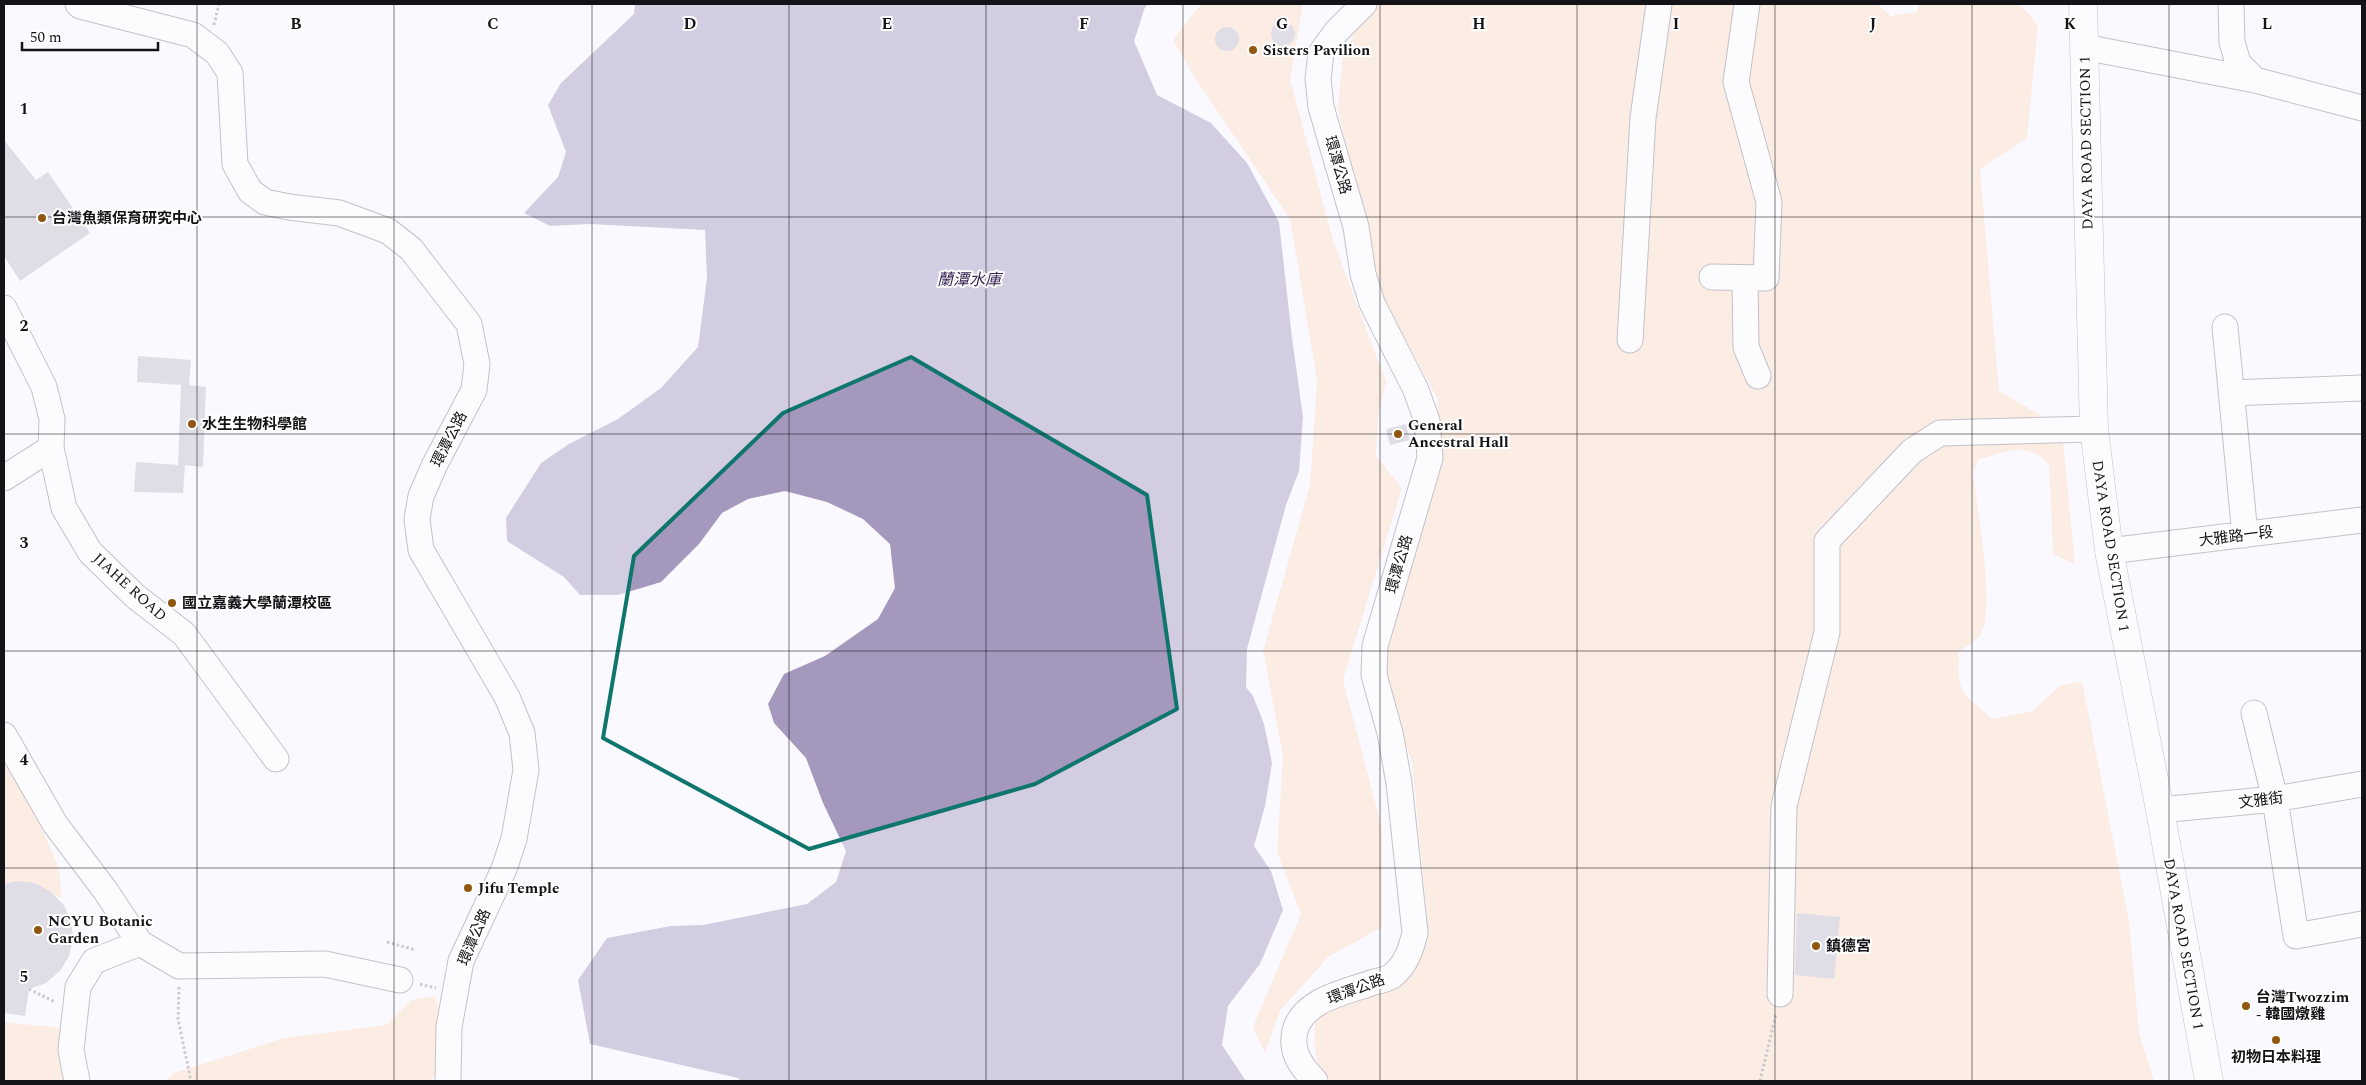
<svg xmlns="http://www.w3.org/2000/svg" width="2366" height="1085" viewBox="0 0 2366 1085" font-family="Spectral,'Noto Sans TC',serif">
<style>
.green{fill:#fddec1}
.water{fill:#a498bc}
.building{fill:#bfbac8}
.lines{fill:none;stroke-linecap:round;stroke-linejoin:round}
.minor-casing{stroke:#817d8a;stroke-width:27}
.major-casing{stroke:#817d8a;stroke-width:29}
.path{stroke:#919095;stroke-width:3;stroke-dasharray:2.5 2.5;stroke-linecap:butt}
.minor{stroke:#fff;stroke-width:25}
.major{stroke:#fff;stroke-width:28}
.marked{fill:none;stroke:#0f766e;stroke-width:4;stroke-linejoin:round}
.grid{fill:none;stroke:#141318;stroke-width:1;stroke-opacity:0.55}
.poi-dot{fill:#8f5710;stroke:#fff;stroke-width:2}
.labels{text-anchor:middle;stroke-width:4;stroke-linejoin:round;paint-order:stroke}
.poi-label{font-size:15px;font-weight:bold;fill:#141318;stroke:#fff;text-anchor:start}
.street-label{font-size:15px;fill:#141318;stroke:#fff}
.water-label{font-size:16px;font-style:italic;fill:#372554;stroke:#fff}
.grid-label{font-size:16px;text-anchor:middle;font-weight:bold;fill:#141318;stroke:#fff;stroke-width:4;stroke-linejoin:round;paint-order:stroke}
</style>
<rect width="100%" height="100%" fill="#faf9ff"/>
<path class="green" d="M1201 4H1303L1290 79 1333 240 1386 382 1378 415 1376 456 1402 488 1343 680 1382 828V927L1328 957 1280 1011 1265 1053 1253 1027 1301 914 1277 852 1283 755 1263 651 1310 485 1317 381 1290 219 1191 72 1173 40Z
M1369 4H1878L1891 16 1916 12 1920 4H2012L2022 6 2038 26 2027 138 1980 169 1999 391 2045 418 2063 442 2075 564 2053 554 2049 464C2027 441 2004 451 1978 460L1973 472C1976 503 1997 613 1980 635 1975 642 1965 647 1959 652 1957 696 1962 692 1993 719L2032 711 2060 686 2082 681 2129 920 2139 1033 2154 1081H1326C1312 1056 1312 1035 1318 1008L1358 986 1425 941 1427 915 1412 762 1379 672 1439 451 1438 400 1376 284 1338 109 1343 55Z
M4 763 32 807 59 868 62 898 40 888H4Z
M435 996 442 1021 434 1076 431 1081H165L174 1073 284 1038 386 1025 411 1000Z
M4 1022 62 1028 91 1081H4Z"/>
<path class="water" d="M635 4H1149L1145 7 1134 41 1157 95 1211 123 1247 163 1279 222 1292 338 1303 417 1299 471 1286 505 1247 649 1246 687 1253 696 1264 724 1272 763 1265 806 1254 846 1271 871 1283 910 1260 964 1228 1006 1222 1045 1246 1081H741L738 1078 590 1044 578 980 607 938 671 926 703 925 807 904 836 882 846 851 823 803 806 758 774 723 768 704 784 674 825 656 878 619 895 588 890 544 863 519 827 502 785 491 748 499 722 513 699 544 661 582 618 595H580L564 577 507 541 506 518 541 463 569 444 618 419 661 388 698 347 707 278 705 230 590 224 550 226 524 213 558 177 566 152 548 105 561 83 634 14Z"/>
<path class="building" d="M1271 34a12 12 0 1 1 24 0a12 12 0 1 1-24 0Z
M1215 39a12 12 0 1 1 24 0a12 12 0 1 1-24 0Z
M4 140 36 180 48 172 90 233 20 281 4 256Z
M138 356 191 360 189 385 206 387 203 467 185 465 183 493 134 492 136 462 178 465 181 385 137 382Z
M1406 424 1410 440 1390 445 1386 429Z
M17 881 35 883 51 892 63 904 71 920 73 939 69 956 60 971 46 983 29 989 25 1016 4 1013V884Z
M1797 913 1840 917 1834 979 1795 975Z"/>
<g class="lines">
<g class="minor-casing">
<path id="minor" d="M78 4 80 6 193 35 217 53 230 73 235 164 250 191 265 202 289 207 339 213 388 231 411 249 469 324 477 364 474 390 435 464 421 496 417 519 421 550 507 697 522 733 526 770 514 839 504 869 461 961 449 1027 448 1081
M2231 4 2232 42 2238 63 2255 80 2362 108
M2084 47 2255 80
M1712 277 1766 278 1769 202 1736 82 1747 4
M1745 278 1746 347 1758 376
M4 308 44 387 52 419 51 448 64 508 90 552 135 596 184 634 276 759
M2225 327 2245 535
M1630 340 1643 118 1659 4
M2231 393 2362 388
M4 478 51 448
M2109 551 2362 520
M2254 713 2275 799 2296 936 2362 924
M4 735 55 824 105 890 140 943 179 966 325 964 400 980
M2160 810 2275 799 2362 784
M1780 994 1784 806 1827 632V541L1912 451 1940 433 2094 429
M77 1081 71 1050 78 987 94 961 140 943
M1315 1081C1301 1066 1290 1052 1295 1031 1303 999 1347 992 1374 982 1379 981 1387 979 1392 976 1406 965 1411 949 1415 933L1399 783 1390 733 1374 675 1375 646 1430 458 1427 421 1416 390 1372 303 1363 274 1356 227 1321 107 1318 79 1321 53 1336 32 1364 4"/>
</g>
<g class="major-casing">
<path id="major" d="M2083 4 2094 429 2109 551 2160 810 2209 1081"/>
</g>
<path class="path" d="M214 25 219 4
M387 942 416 950
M420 984 436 988
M179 987 178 1019 191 1081
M29 989 55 1002
M1760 1081 1776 1014"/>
<use href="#minor" class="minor"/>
<use href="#major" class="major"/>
</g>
<path d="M0 0H2366V1085H0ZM911 357 1147 495 1177 709 1035 784 809 849 603 738 634 556 783 413Z" fill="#faf9ff" fill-opacity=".55" fill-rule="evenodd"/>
<path class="marked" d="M911 357 1147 495 1177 709 1035 784 809 849 603 738 634 556 783 413Z"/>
<path class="grid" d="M197 4V1081M394 4V1081M592 4V1081M789 4V1081M986 4V1081M1183 4V1081M1380 4V1081M1577 4V1081M1775 4V1081M1972 4V1081M2169 4V1081M4 217H2362M4 434H2362M4 651H2362M4 868H2362"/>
<g class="poi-dot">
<circle cx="1253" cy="50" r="5"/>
<circle cx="42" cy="218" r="5"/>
<circle cx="192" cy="424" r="5"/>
<circle cx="1398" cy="434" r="5"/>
<circle cx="172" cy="603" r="5"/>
<circle cx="468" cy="888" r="5"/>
<circle cx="38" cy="930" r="5"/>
<circle cx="1816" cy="946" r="5"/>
<circle cx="2246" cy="1006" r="5"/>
<circle cx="2276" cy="1040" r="5"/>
</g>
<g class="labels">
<g class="poi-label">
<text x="1263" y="55">Sisters Pavilion</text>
<text x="52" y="223">台灣魚類保育研究中心</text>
<text x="202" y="429">水生生物科學館</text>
<text x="1408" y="430">General<tspan x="1408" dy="17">Ancestral Hall</tspan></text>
<text x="182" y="608">國立嘉義大學蘭潭校區</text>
<text x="478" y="893">Jifu Temple</text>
<text x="48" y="926">NCYU Botanic<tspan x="48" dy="17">Garden</tspan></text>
<text x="1826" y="951">鎮德宮</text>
<text x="2256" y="1002">台灣Twozzim<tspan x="2256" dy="17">- 韓國燉雞</tspan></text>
<text x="2276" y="1062" text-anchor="middle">初物日本料理</text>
</g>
<g class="street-label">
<text transform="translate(2086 143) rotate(-91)" y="5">DAYA ROAD SECTION 1</text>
<text transform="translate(1338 165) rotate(74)" y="5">環潭公路</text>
<text transform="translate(449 439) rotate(-63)" y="5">環潭公路</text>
<text transform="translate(2236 536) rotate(-7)" y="5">大雅路一段</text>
<text transform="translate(2111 546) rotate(81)" y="5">DAYA ROAD SECTION 1</text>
<text transform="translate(1399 564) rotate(-74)" y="5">環潭公路</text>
<text transform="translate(130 587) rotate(42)" y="5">JIAHE ROAD</text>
<text transform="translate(2261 800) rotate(-7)" y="5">文雅街</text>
<text transform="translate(474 937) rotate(-67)" y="5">環潭公路</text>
<text transform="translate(2184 944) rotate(80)" y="5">DAYA ROAD SECTION 1</text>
<text transform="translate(1356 989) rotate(-20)" y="5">環潭公路</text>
</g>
<g class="water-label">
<text x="969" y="285">蘭潭水庫</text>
</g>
</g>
<g class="grid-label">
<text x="296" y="29">B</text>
<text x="493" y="29">C</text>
<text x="690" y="29">D</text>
<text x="887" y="29">E</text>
<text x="1084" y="29">F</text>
<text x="1282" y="29">G</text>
<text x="1479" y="29">H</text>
<text x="1676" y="29">I</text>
<text x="1873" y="29">J</text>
<text x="2070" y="29">K</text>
<text x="2267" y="29">L</text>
<text x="24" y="114">1</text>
<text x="24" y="331">2</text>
<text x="24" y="548">3</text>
<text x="24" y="765">4</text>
<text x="24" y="982">5</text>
</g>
<rect width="2366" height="1085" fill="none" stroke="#141318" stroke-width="10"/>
<path d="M22 42v8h136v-8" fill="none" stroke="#141318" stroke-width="2.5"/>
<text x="30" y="42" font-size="15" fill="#141318" stroke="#ffffff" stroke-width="4" paint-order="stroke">50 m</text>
</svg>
